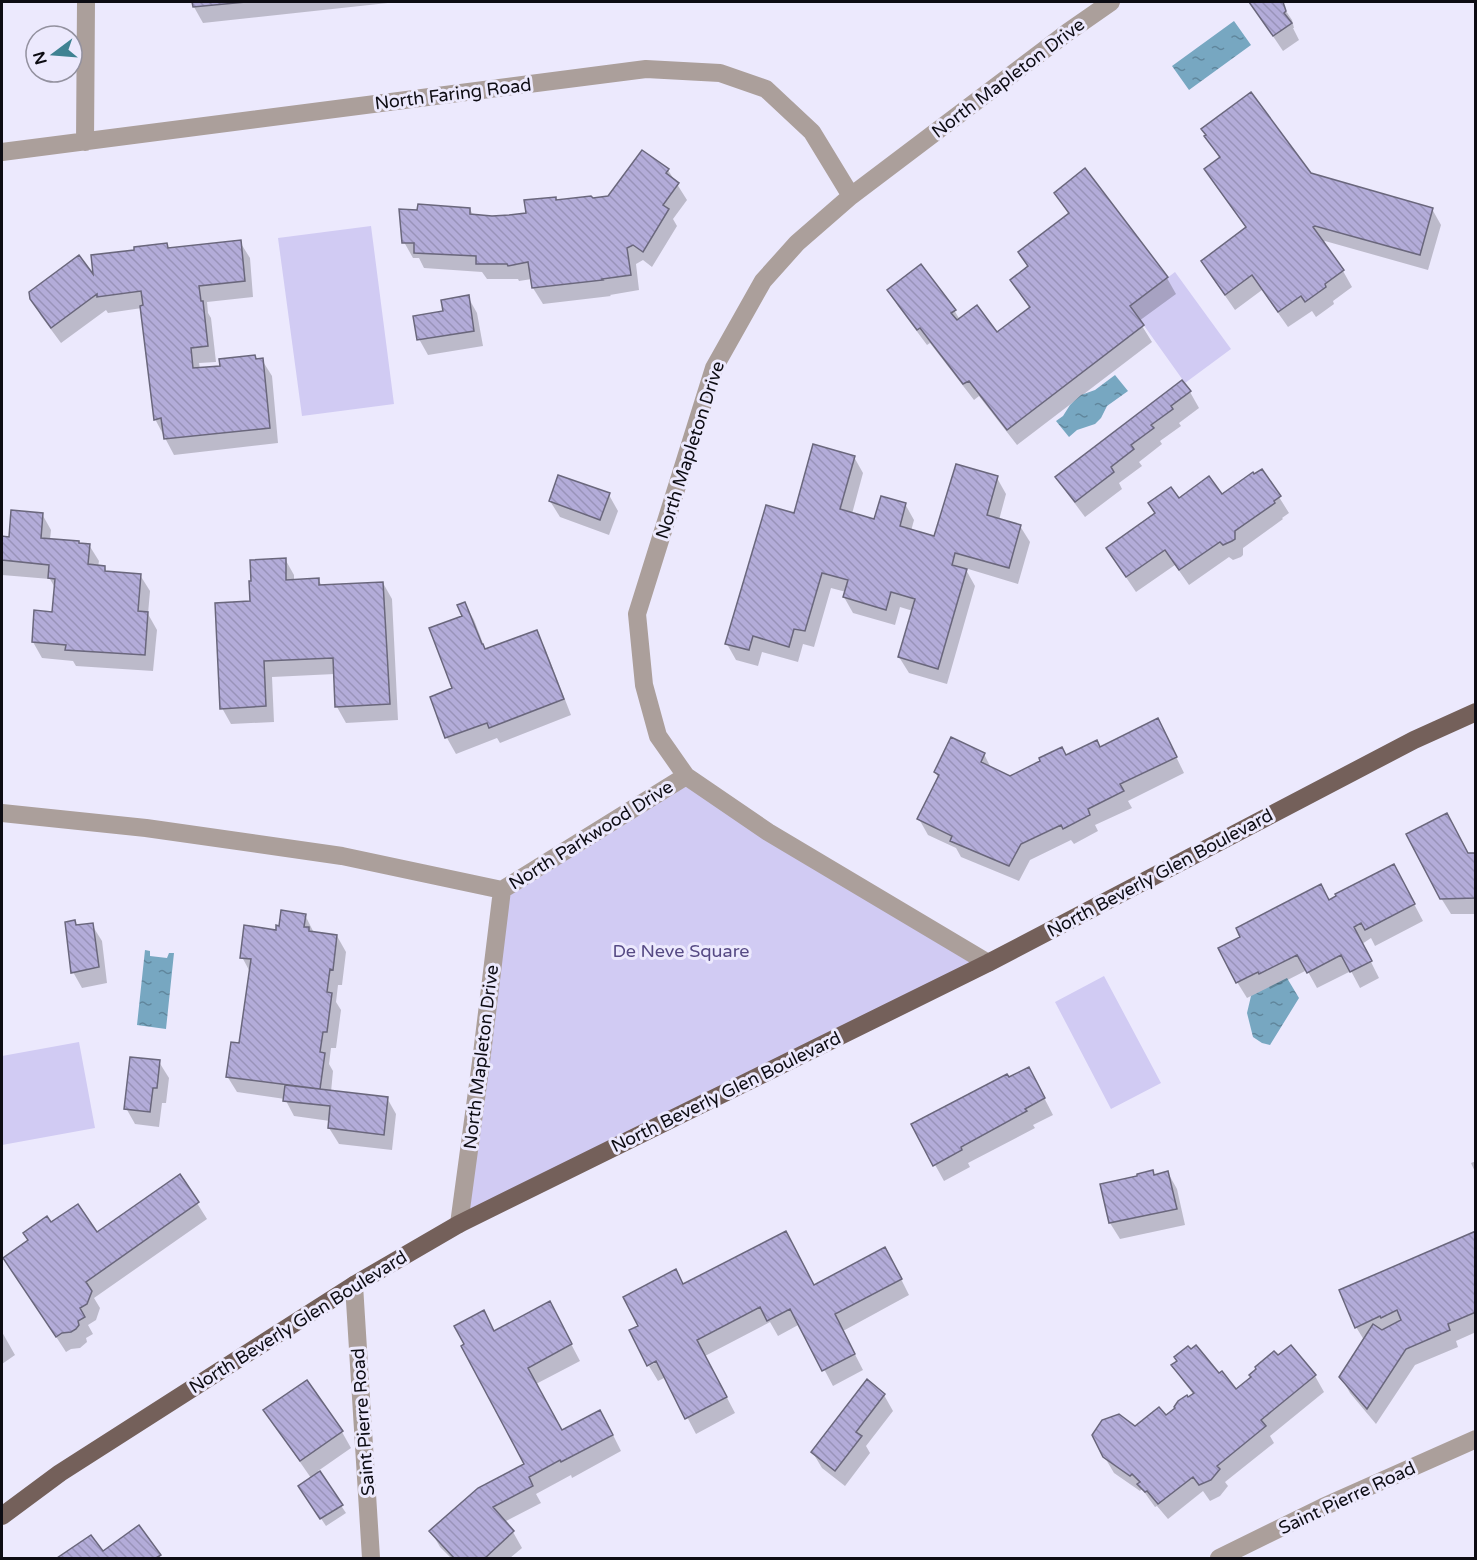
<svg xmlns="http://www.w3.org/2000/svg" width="1477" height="1560" viewBox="0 0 1477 1560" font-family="'Varela Round',sans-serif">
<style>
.green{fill:#d1cbf3}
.water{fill:url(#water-ripples)}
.shadow{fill:#0003}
.building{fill:url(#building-back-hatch);stroke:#6a677c;stroke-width:1.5}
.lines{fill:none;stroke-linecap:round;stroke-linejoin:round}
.minor{stroke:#ab9f9b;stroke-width:18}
.major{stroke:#74605a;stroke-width:18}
.labels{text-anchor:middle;stroke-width:6;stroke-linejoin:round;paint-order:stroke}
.street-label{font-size:18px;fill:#0d0c13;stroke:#ece9fd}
.park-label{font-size:18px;fill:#564a84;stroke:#ece9fd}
</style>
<defs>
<pattern id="water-ripples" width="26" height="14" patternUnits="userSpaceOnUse" patternTransform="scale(1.5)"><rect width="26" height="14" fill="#77a7c1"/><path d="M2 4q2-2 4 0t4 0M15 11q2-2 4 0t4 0" fill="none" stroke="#60869c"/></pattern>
<pattern id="building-back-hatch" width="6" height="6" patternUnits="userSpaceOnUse" patternTransform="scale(1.5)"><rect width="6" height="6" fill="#b3acd9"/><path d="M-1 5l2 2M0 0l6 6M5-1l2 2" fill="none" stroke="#9993b9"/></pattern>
</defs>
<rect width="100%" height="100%" fill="#ece9fd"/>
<path class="green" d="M371 226 394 404 302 416 278 238Z
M1175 272 1231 349 1185 383 1130 306Z
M686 776 988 963 459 1224 502 890Z
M1104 976 1161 1083 1111 1109 1055 1002Z
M79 1042 95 1128 2 1145V1056Z"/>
<path class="water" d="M1234 21 1251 45 1189 90 1172 66Z
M1115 375 1128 391 1107 406 1101 418 1095 424 1077 430 1069 437 1056 421 1063 416 1070 405 1081 395 1095 390Z
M145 950 150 951V956L167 958 169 953H174L166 1029 137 1025Z
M1287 978 1299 998 1270 1045 1262 1043 1253 1037 1247 1013 1251 996Z"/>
<path class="shadow" d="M194 2H397L203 23 194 7Z
M1250 2H1280L1292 20 1294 28H1293L1299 40 1283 51Z
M1206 137 1310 175 1432 209 1441 225 1428 270 1325 241 1323 243 1343 271 1352 287 1333 301 1334 304 1316 317 1312 311 1288 327 1262 290 1235 310 1212 277 1203 261 1247 229 1215 185 1206 170 1220 159Z
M668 170 687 200 673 219 677 226 652 267 643 260 636 264 639 290 610 295 611 296 543 304 533 288 532 279 519 281 518 279H487L482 272 424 268 419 258H413L404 242 470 209 473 215 492 217 527 215 557 201 609 198Z
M1056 193 1167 278 1176 294 1139 321 1152 342 1017 445 979 396 974 400 930 343 927 345 898 306 889 290 954 310 960 320 997 334 1030 309 1021 296 1012 280 1028 268 1020 253 1069 215Z
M240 242 250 258 253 297 207 302 208 313 211 318 216 362 199 363 200 369 262 360 272 376 278 443 174 455 155 419 142 308 108 313 106 310 61 343 41 316 32 299 95 280 169 250Z
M468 297 477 313 483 346 428 355 419 339 444 312Z
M1190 392 1199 408 1179 423 1181 426 1160 441 1162 444 1139 462 1142 466 1119 483 1122 489 1085 517 1067 493 1057 477Z
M854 457 863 473 852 514 875 521 905 504 914 520 911 531 935 538 997 478 1006 494 999 520 1020 526 1030 542 1018 584 965 568 975 586 947 684 909 673 899 657 913 611 900 607 895 625 853 613 844 597 846 592 831 588 814 647 803 644 798 662 762 652 758 666 736 660 727 644 795 515Z
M609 495 618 511 609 535 560 517 550 501Z
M1221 496 1279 497 1289 513 1282 518 1283 519 1243 548V555L1241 557 1233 560 1229 557 1189 585 1175 565 1136 592 1117 564 1107 549 1179 500Z
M42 514 51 530 50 540 89 545 99 561 98 567H104L107 572 140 575 150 591 148 614 157 630 153 671 76 666 73 661 42 658 33 642 53 613 55 588 50 579 2 575V538L11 539Z
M285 559 294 575V581L318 579 322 586 383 583 392 599 398 720 346 723 337 707 335 674 272 677 274 722 231 724 222 708 251 603Z
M465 604 474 620 486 651 536 632 545 648 571 715 500 743 497 738 456 754 447 738 432 698 454 689Z
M1166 736 1184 773 1128 801 1132 808 1095 825 1098 831 1074 844 1071 840 1030 860 1019 881 961 857 956 848 928 835 919 819 939 779 935 772 984 754 992 770 1010 778 1066 757 1100 749Z
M1468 855H1476V914H1451L1441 898Z
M1402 881 1423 921 1375 946 1371 938 1362 944 1379 978 1360 988 1351 971 1317 988 1307 970 1270 989 1269 987 1247 998 1237 982 1329 902Z
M305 915 314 933 337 936 346 952 342 985H338L336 1002 341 1010 336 1048H331L329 1064 333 1071 331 1092 387 1098 396 1114 392 1150 339 1144 329 1128 330 1121 294 1116 285 1099 237 1092 227 1076 241 1045 250 972 242 957 277 931Z
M74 922 77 927 92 925 102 941 107 983 82 988 73 972Z
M159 1062 169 1078 166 1103H162L159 1127 135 1124 126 1108Z
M1008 1079 1037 1084 1053 1115 1033 1125 1035 1128 968 1163 970 1167 944 1181 913 1125Z
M1476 1161V1174L1471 1163Z
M1168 1173 1177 1189 1185 1225 1120 1239 1110 1223 1102 1185Z
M180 1176 207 1219 94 1298 100 1308 96 1320 88 1325 93 1334 86 1338 87 1342 80 1348 71 1349 66 1352 5 1258 51 1224 97 1234Z
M1476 1232V1332L1456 1341 1458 1347 1415 1365 1376 1424 1350 1393 1341 1377 1364 1340 1356 1327Z
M894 1265 909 1295 843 1331 863 1370 833 1386 800 1324 778 1336 770 1322 705 1356 735 1413 696 1434 666 1377 658 1381 649 1366 663 1359 640 1326 684 1286 814 1287Z
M558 1319 580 1361 536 1384 562 1432 609 1427 621 1451 572 1478 571 1475 536 1494 541 1503 504 1522 513 1532 522 1548 510 1558H451L440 1547 431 1531 526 1465 494 1332Z
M2 1332 15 1355 2 1364Z
M1291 1347 1315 1376 1324 1392 1270 1436 1274 1443 1225 1482 1228 1486 1220 1496 1210 1501 1203 1491 1168 1519 1157 1506 1155 1507 1142 1489 1140 1491 1114 1473 1104 1456 1135 1428 1166 1417 1194 1395 1183 1381 1173 1366 1219 1375 1236 1391Z
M307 1382 342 1432 351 1448 318 1471 346 1513 326 1526 304 1493 311 1478 275 1426 265 1410Z
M884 1395 893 1411 866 1446 870 1453 845 1486 822 1468 813 1453Z
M139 1527 161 1558H60L91 1537 102 1553Z"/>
<path class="building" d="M192 2H246L193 7Z
M1249 2H1283L1286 11 1284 13 1292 23 1273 36Z
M1251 92 1311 173 1433 208 1420 255 1315 226 1313 227 1344 270 1325 284 1326 287 1305 302 1301 296 1278 312 1252 275 1225 295 1201 261 1246 227 1204 169 1220 157 1204 136 1206 135 1201 129Z
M642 150 669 169 666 173 679 183 663 205 669 209 643 252 633 245 627 248 631 275 602 279 603 280 532 288 528 262 508 266 507 264H476V256L414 253V243H402L399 209 417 210 418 204 470 208V214L492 216 509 215 526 213 524 200 556 197V200L591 196 593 198 608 196Z
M1085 168 1168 277 1130 306 1144 325 1007 430 969 381 963 384 920 328 917 330 887 290 921 264 956 310 951 313 957 320 977 305 997 332 1030 307 1010 280 1028 266 1018 252 1069 213 1054 193Z
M241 240 245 281 199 286 201 301H203L208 346 191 348 193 368 220 366 219 359 255 355 256 359 263 358 270 428 164 439 161 418 154 420 140 306 143 305 141 291 97 297V294L51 328 30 299 29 292 79 255 93 274 91 255 134 250V247L167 243 168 248Z
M469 295 474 331 417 340 413 316 443 311 441 300Z
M1182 380 1191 391 1171 406 1173 409 1151 425 1154 428 1131 445 1134 449 1111 467 1114 472 1075 502 1055 477Z
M813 444 855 456 840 509 874 519 881 496 906 503 900 526 934 536 956 464 998 476 987 515 1021 525 1009 568 955 553 952 565 967 569 938 669 898 657 915 599 891 592 886 610 843 597 848 580 822 573 805 631 794 629 789 647 753 636 749 650 725 644 766 505 794 513Z
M1262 469 1281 496 1274 501 1275 503 1235 531V539L1232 541 1223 545 1220 542 1179 570 1165 550 1126 577 1106 548 1155 513 1148 503 1171 487 1179 498 1209 476 1222 494 1253 472 1254 474Z
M558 475 610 493 600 520 549 501Z
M11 510 43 513 41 538 79 541V543L90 544 88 564 105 566V571L141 574 138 611 148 612 145 655 65 650 66 645 32 642 34 610 52 612 55 579 48 578 49 565 2 560V536L9 537Z
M286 558V580L319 578V585L383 582 390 704 335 707 333 658 264 661 266 706 220 709 215 603 250 601 249 581H251L250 560Z
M465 602 482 644H483L485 649 537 630 564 699 489 728 487 723 445 738 430 697 452 688 429 628 462 616 457 605Z
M1158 718 1177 757 1120 784 1124 791 1088 809 1090 815 1063 829 1061 825 1021 844 1009 866 950 841 952 836 917 819 939 775 934 772 951 737 985 753 981 762 1010 776 1040 761 1039 758 1062 747 1066 755 1097 740 1100 747Z
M1447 813 1468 853H1476V898L1440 899 1406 834Z
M1394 864 1415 904 1365 930 1361 923 1354 927 1372 961 1350 972 1341 955 1307 973 1297 955 1259 974 1258 972 1236 983 1218 948 1240 937 1236 928 1321 884 1329 900 1336 896 1335 894Z
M281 910 306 914 304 927H309V931L337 935 333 970 330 969 327 992 332 993 327 1032H323L320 1052 325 1053 320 1089 226 1077 231 1042 239 1043 251 959 240 958 244 925 276 930V925L279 926Z
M75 920 76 925 93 923 99 967 71 973 65 922Z
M130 1057 160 1060 157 1088H153L150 1112 124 1109Z
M1029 1067 1045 1098 1025 1109 1027 1111 961 1147 962 1150 933 1166 911 1124 1007 1074 1009 1077Z
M285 1085 388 1097 384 1135 328 1128 330 1106 283 1101Z
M1153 1170 1154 1175 1168 1171 1177 1209 1109 1223 1100 1184 1137 1176V1174Z
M180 1174 199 1202 86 1282 92 1291 87 1304 80 1308 85 1317 78 1321 79 1325 76 1329 71 1332 62 1333 56 1337 3 1258 28 1240 23 1233 47 1216 51 1222 78 1204 97 1232Z
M786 1231 814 1285 885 1247 902 1279 835 1314 855 1354 822 1371 790 1309 767 1321 760 1307 697 1340 727 1397 685 1419 656 1361 647 1366 629 1330 638 1326 623 1297 676 1269 683 1284Z
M1476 1231V1312L1448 1324 1450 1330 1406 1349 1367 1409 1339 1377 1373 1324 1382 1330 1401 1320 1397 1310 1381 1318 1380 1316 1355 1328 1339 1290Z
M550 1301 572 1344 528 1368 562 1430 600 1410 613 1435 561 1462 560 1460 529 1477 533 1486 493 1507 514 1531 485 1558H454L429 1531 478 1488 524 1464 461 1346 464 1344 454 1326 484 1310 494 1331Z
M1196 1345 1219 1373 1222 1371 1236 1389 1251 1377 1249 1375 1256 1369 1255 1367 1274 1351 1278 1355 1291 1345 1316 1375 1261 1420 1266 1426 1217 1466 1220 1469 1211 1480 1199 1485 1193 1477 1158 1504 1147 1491 1145 1492 1137 1484 1140 1482 1132 1474 1130 1476 1103 1457 1092 1435 1102 1420 1119 1414 1135 1426 1159 1407 1166 1415 1175 1408 1174 1407 1178 1401 1187 1395 1188 1397 1194 1393 1171 1365 1177 1361 1174 1357 1188 1346 1191 1349Z
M867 1379 885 1394 856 1432 862 1436 835 1471 811 1452Z
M307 1380 343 1431 300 1461 263 1410Z
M320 1471 343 1505 320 1519 298 1486Z
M139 1525 161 1555 156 1558H57L91 1535 103 1551Z"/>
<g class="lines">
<path class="minor" d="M85 142 86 2
M2 152 646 69 720 73 766 89 812 132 851 196
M686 776 658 736 644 685 637 614 714 368 763 281 797 243 851 196 1068 32 1111 2
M2 813 146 828 342 856 502 890 686 776 768 832 988 963
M459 1224 481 1062 502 890
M354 1285 371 1558
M1219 1558 1323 1507 1476 1439"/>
<path class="major" d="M2 1516 60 1473 354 1285 459 1224 988 963 1414 740 1476 712"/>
</g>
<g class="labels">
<g class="street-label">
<text transform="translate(1008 78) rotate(-37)" y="6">North Mapleton Drive</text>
<text transform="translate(453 94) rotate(-7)" y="6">North Faring Road</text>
<text transform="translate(690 450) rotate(-72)" y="6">North Mapleton Drive</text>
<text transform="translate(591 835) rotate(-32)" y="6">North Parkwood Drive</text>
<text transform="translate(1160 873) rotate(-28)" y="6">North Beverly Glen Boulevard</text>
<text transform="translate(481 1057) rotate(-83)" y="6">North Mapleton Drive</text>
<text transform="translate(726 1092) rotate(-26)" y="6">North Beverly Glen Boulevard</text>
<text transform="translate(298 1322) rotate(-32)" y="6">North Beverly Glen Boulevard</text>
<text transform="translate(363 1422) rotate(-94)" y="6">Saint Pierre Road</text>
<text transform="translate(1347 1498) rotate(-25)" y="6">Saint Pierre Road</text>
</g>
<g class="park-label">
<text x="681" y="957">De Neve Square</text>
</g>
</g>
<rect width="1477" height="1560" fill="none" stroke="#0d0c13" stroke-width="6"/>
<g transform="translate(54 54) rotate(254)"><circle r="28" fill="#ece9fd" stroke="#93919f" stroke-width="1.5"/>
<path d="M0-4.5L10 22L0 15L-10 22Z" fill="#3f8292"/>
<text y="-9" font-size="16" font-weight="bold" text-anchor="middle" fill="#0d0c13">N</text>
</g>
</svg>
